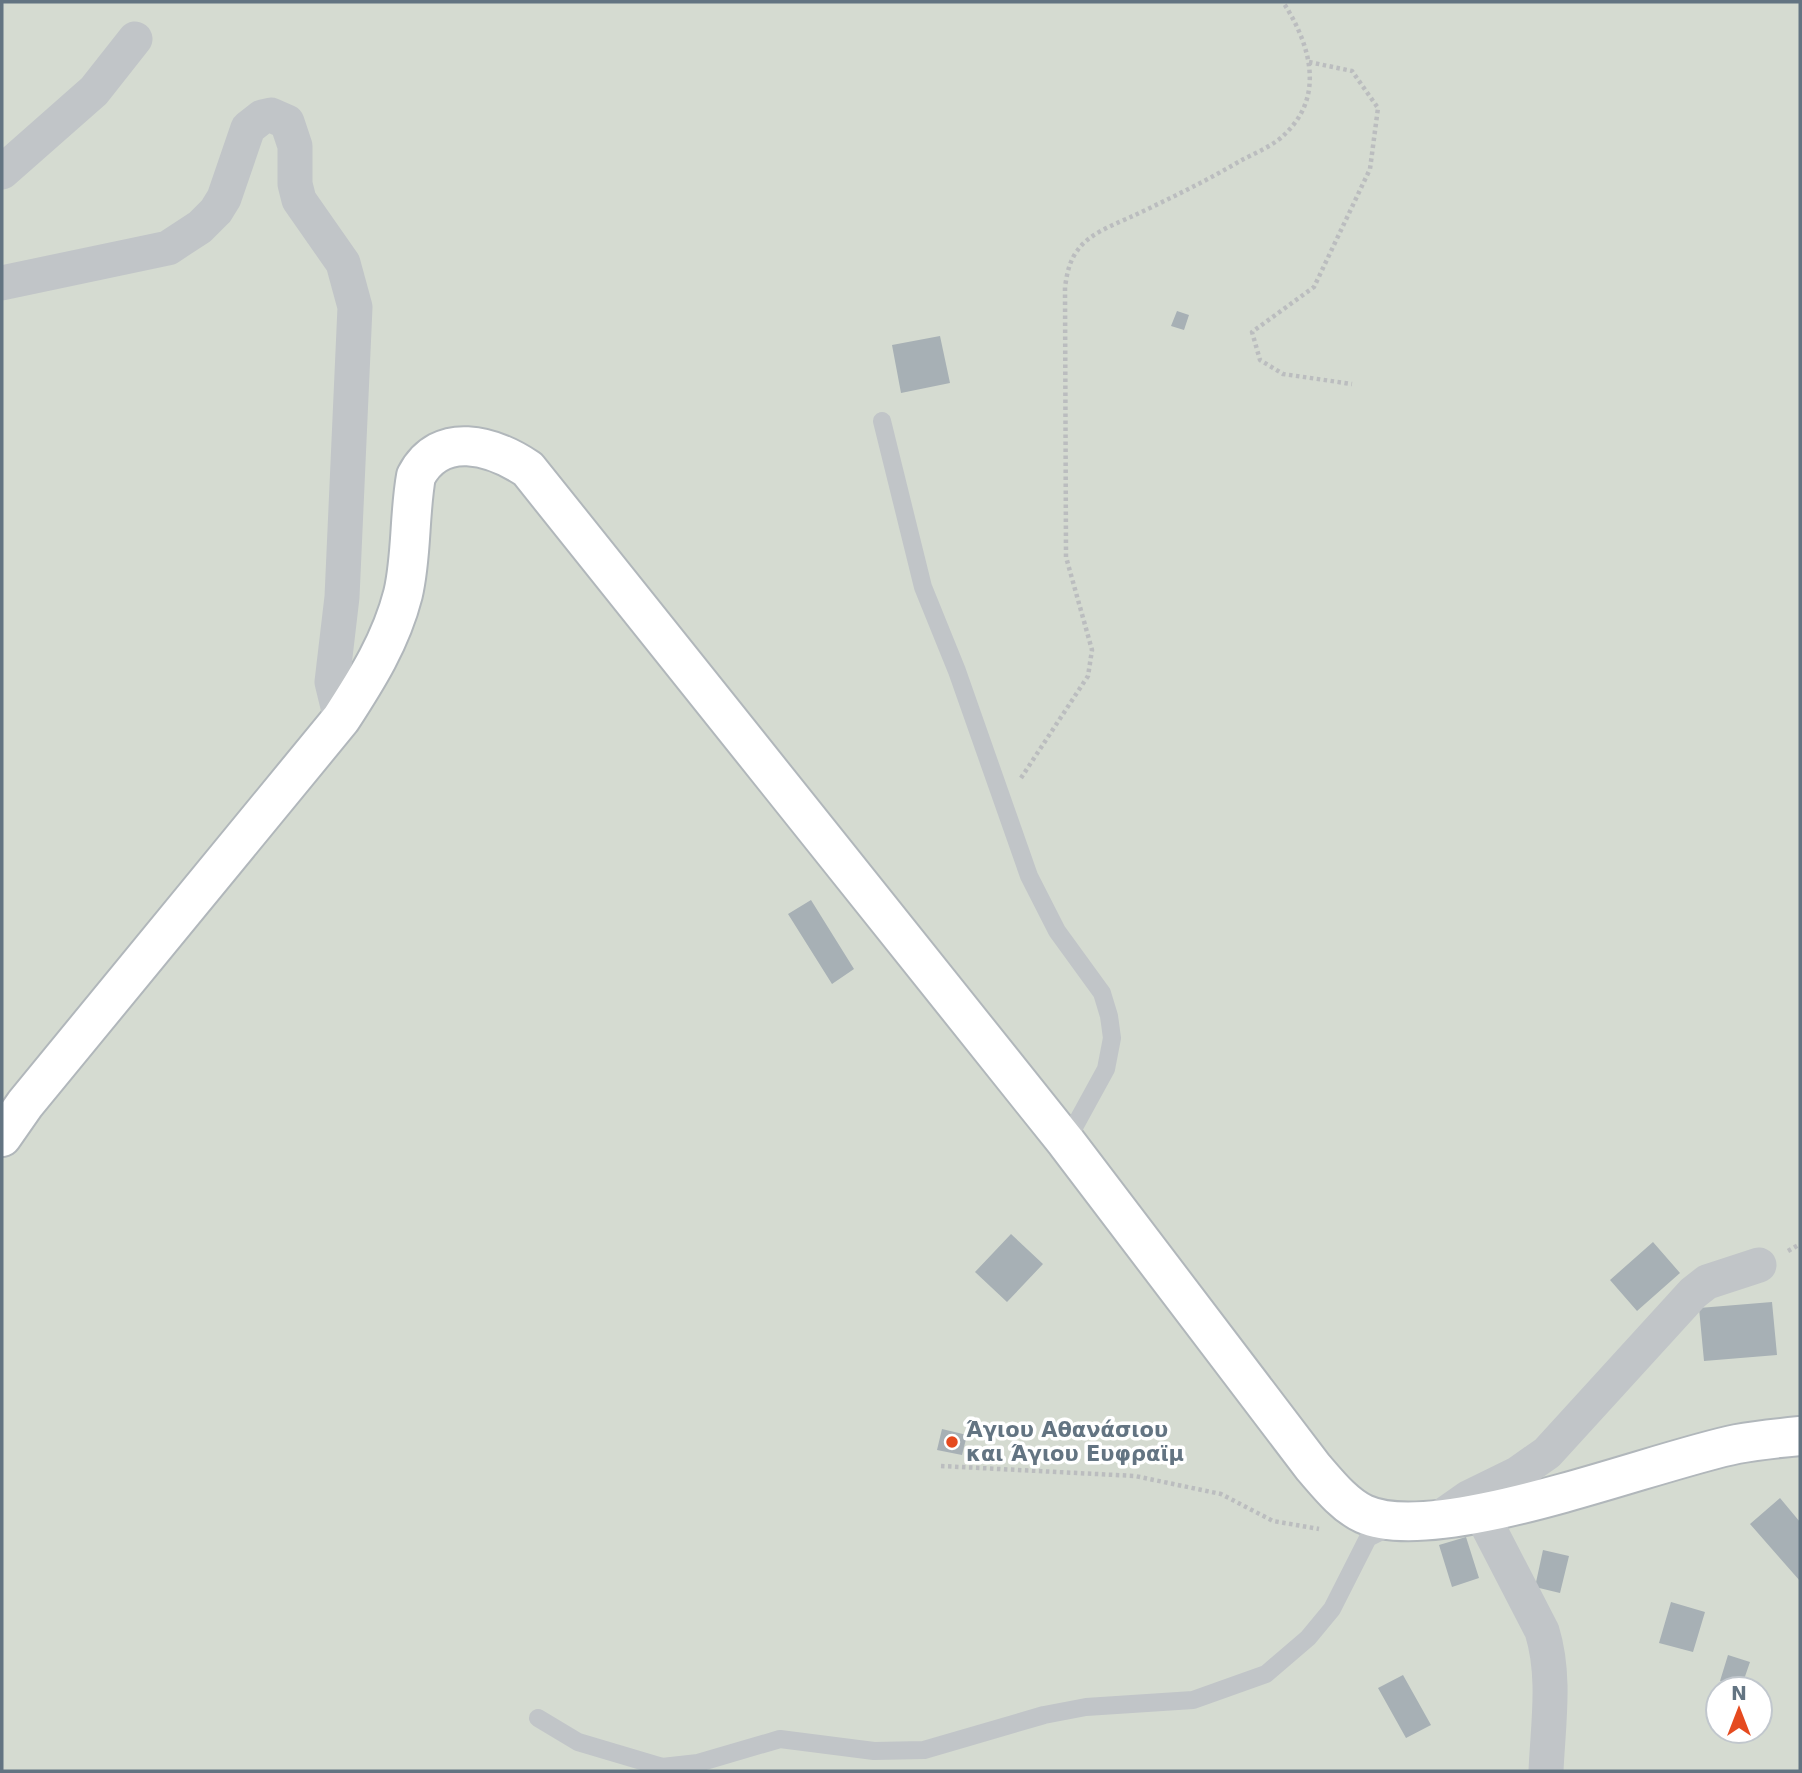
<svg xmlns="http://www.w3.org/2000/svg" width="1802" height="1773" viewBox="0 0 1802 1773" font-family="'DejaVu Sans',sans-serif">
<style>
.green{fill:#d5dbd1;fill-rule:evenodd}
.building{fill:#a7b0b5}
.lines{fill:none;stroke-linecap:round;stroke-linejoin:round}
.secondary-casing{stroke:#b1b7bb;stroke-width:42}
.path{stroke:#bbbdbf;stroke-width:4.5;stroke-dasharray:3.5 3.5;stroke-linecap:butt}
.lane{stroke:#c1c5c8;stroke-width:18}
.street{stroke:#c1c5c8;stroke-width:35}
.secondary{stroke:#fff;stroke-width:38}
.poi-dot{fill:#e54a1f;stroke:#fff;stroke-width:2.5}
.labels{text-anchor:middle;stroke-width:7;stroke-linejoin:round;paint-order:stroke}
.poi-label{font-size:21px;font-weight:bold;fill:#637482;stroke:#fff;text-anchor:start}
</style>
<rect width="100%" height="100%" fill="#f4f4f0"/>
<path class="green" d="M2 2H1800V1771H2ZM1718 1689H1760V1731H1718Z"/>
<path class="building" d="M1177 311 1189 315 1184 330 1171 326Z
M940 336 950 383 901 393 892 345Z
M811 900 854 969 832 984 788 914Z
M1011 1234 1043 1264 1007 1302 975 1272Z
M1653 1242 1680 1273 1637 1311 1610 1280Z
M1772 1302 1777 1355 1704 1361 1699 1308Z
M942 1429 967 1435 962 1455 937 1450Z
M1780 1498 1800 1522V1581L1750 1524Z
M1466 1537 1479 1578 1452 1587 1439 1545Z
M1543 1550 1569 1556 1560 1593 1535 1587Z
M1671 1602 1705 1612 1693 1652 1659 1643Z
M1728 1655 1750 1662 1741 1688 1720 1681Z
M1403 1675 1431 1725 1406 1738 1378 1688Z"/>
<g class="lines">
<g class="secondary-casing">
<path id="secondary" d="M2 1137 25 1104 341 719C367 679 391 641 403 594 412 556 409 515 416 476 440 430 492 445 528 469L1066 1142 1313 1467C1327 1483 1344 1505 1364 1514 1437 1547 1652 1461 1737 1444 1758 1440 1779 1438 1800 1436"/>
</g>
<path class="path" d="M1309 62 1352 71 1378 108 1370 169 1314 287 1252 332 1260 360 1283 374 1352 384
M1021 778 1088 676 1092 650 1066 557 1065 287C1067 274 1069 262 1077 251 1089 233 1116 224 1135 215 1171 198 1206 181 1240 161 1255 153 1275 145 1286 133 1326 94 1309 42 1283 2
M1788 1251 1800 1244
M941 1466 1135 1476 1221 1494 1273 1521 1319 1529"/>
<path class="lane" d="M882 421 923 587 957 671 1029 876 1057 931 1102 993 1109 1016 1112 1038 1106 1069 1066 1142
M538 1718 578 1742 662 1767 698 1763 780 1739 874 1751 924 1750 1044 1715 1086 1707 1193 1700 1266 1674 1308 1638 1332 1609 1368 1538 1394 1525"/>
<path class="street" d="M2 172 94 91 135 39
M2 283 168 248 200 227 216 211 224 198 248 128 262 117 271 115 287 122 295 146V184L299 200 343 263 355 307 342 597 332 682 341 719
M1481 1513 1542 1631C1556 1676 1548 1725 1546 1771
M1441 1517 1468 1498 1517 1474 1547 1453 1693 1293 1707 1282 1759 1265"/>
<use href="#secondary" class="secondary"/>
</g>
<circle class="poi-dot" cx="952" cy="1442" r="7"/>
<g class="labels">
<g class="poi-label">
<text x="966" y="1437">Άγιου Αθανάσιου<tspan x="966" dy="24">και Άγιου Ευφραϊμ</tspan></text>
</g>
</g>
<rect width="1802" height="1773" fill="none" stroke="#637482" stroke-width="7"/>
<g transform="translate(1739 1710)"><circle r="33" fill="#ffffff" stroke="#c1c7cd" stroke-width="2"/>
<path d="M0-5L12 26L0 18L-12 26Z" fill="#e54a1f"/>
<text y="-10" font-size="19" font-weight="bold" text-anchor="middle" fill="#637482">N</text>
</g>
</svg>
